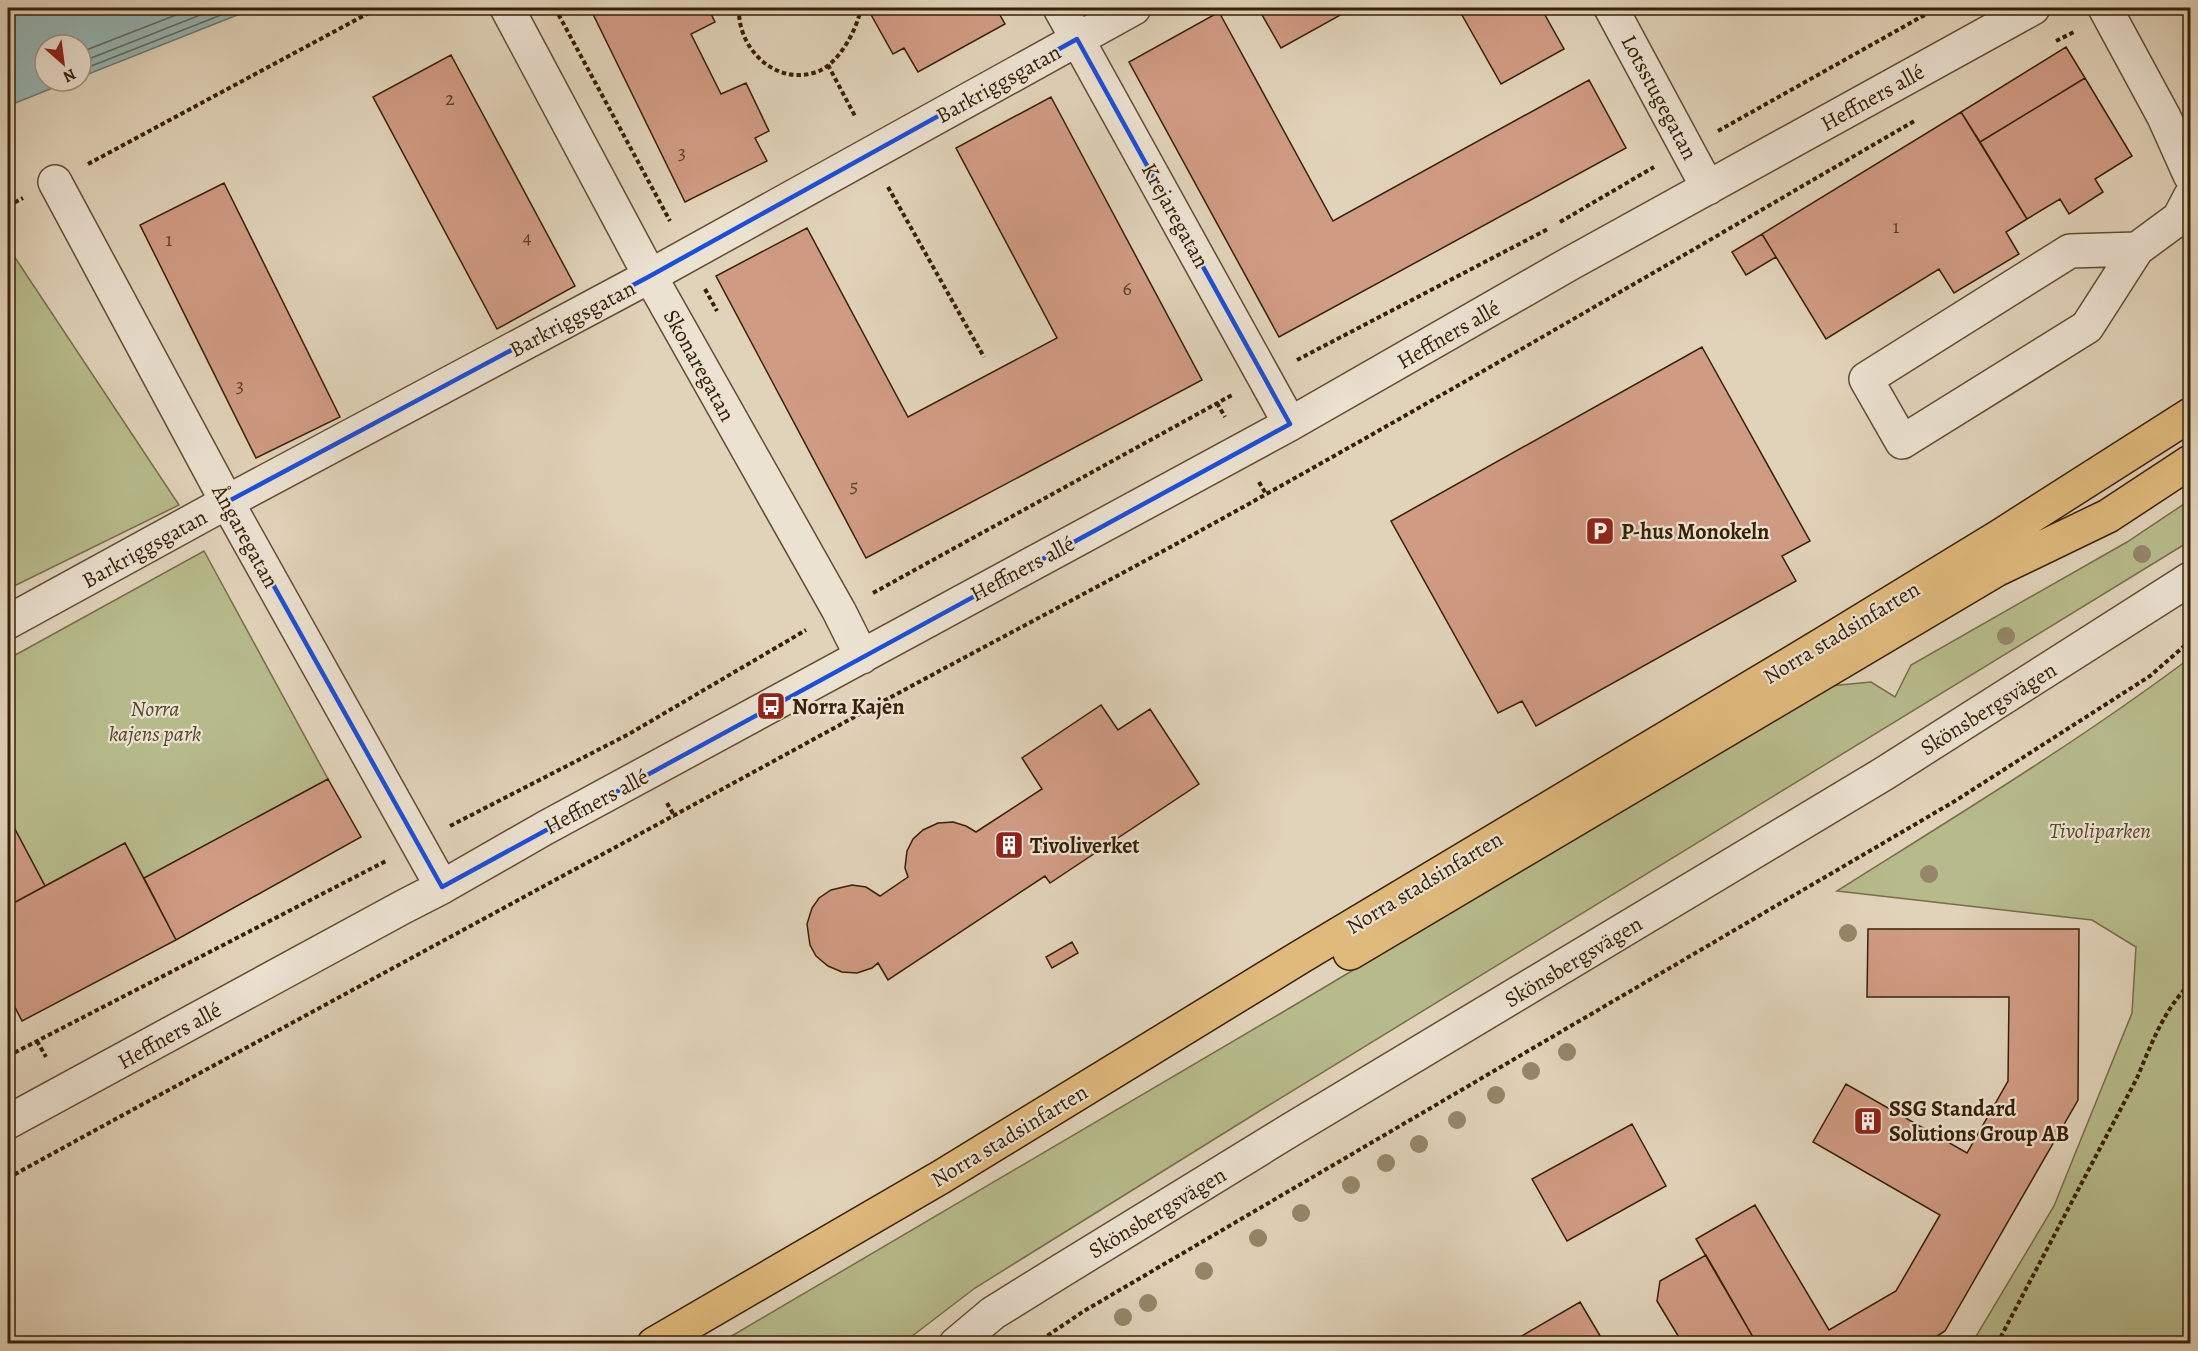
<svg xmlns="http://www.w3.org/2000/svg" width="2198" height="1351" viewBox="0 0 2198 1351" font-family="Alegreya,serif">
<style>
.green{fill:#b7bb8c;stroke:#776e48;stroke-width:1.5}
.water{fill:#95b6b6;stroke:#6f7a6f;stroke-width:1.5}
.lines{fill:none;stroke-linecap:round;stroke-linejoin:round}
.shore{stroke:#666b5d;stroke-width:1.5}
.building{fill:#d09b83;stroke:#372004;stroke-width:1.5}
.minor-casing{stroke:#624d32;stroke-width:36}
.major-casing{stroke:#372004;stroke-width:36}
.path{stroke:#372004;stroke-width:4;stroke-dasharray:4.5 3;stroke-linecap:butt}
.minor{stroke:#ece2d2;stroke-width:33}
.major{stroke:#e0ba7d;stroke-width:33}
.tree{fill:#958669}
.marked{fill:none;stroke:#1d4ed8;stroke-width:4.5;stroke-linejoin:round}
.labels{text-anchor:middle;stroke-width:4.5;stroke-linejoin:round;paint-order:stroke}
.number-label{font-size:20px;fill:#5d3f24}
.street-label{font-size:22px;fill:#372004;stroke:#ece2d2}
.poi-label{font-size:22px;font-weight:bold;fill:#372004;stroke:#ece2d2;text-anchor:start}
.park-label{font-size:22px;font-style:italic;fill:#574726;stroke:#ece2d2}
</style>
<rect width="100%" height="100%" fill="#e1d3ba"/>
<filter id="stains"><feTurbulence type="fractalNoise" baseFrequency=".00333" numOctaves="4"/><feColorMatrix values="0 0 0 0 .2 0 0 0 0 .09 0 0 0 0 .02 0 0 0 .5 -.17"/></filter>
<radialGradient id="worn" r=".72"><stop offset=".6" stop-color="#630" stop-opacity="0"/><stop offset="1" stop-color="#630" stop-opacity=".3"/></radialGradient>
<path class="green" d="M8 247 179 505 8 589Z
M2190 500V541L1266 1107 975 1288 903 1343 718 1344 1283 1012 1829 686 1871 682 1895 697 1911 665 2127 542Z
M204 551 328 779 144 878 125 843 45 886 8 816V659Z
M2190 658V1343H1972L2054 1206 2132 1013 2136 947 2092 920 1837 891C1956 816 2078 742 2190 658Z"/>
<path class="water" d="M8 8H255L81 77V45H45V81H70L8 106Z"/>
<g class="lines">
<path class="shore" d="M81 52 194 8
M81 62 218 8
M81 70 239 8"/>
</g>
<path class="building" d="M590 8H708L715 22 691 34 721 94 746 83 769 131 755 138 767 161 685 202Z
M875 8H996L1005 24 918 72 904 48 893 54 869 11Z
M1258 8H1353L1281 48Z
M1458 8H1541L1564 49 1501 84Z
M1219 12 1333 221 1589 80 1626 148 1279 337 1129 62Z
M2066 47 2085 78 1980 142 1961 112Z
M451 55 575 286 497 329 373 97Z
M2085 78 2132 156 2095 179 2103 192 2069 214 2060 199 2027 219 1980 142Z
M1051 97 1202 380 866 558 716 276 807 228 908 417 1057 338 956 148Z
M1961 112 2027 219 2006 232 2019 254 1954 293 1939 269 1826 339 1762 234Z
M224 183 340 417 256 458 140 225Z
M1762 234 1776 257 1746 275 1732 252Z
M1702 347 1810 541 1782 556 1796 581 1536 726 1522 701 1498 713 1391 521Z
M1101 705 1118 730 1150 709 1199 784 1050 883 1045 876 888 980 878 963 872 968 857 973 842 972 828 966 816 956 810 945 807 924 812 908 819 898 831 890 852 885 866 887 880 896 908 877 905 868 907 851 913 839 923 830 938 823 953 822 966 826 976 832 1042 789 1022 758Z
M328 779 361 837 176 940 144 878Z
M8 816 45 886 8 906Z
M125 843 176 940 22 1021 8 994V906Z
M1868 929H2079L2078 1100 1945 1331 1925 1344H1757L1696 1239 1755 1205 1829 1330 1896 1291 1940 1215 1813 1142 1846 1084 1967 1153 2008 1081 2009 997H1867Z
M1072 942 1078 953 1052 968 1046 957Z
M1632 1124 1666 1186 1567 1241 1532 1179Z
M1706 1255 1757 1344H1683L1657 1301 1660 1281Z
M1580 1302 1605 1344H1524L1520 1337Z"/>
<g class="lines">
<g class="minor-casing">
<path id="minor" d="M507 8 650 276 839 611 862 657
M1060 8 1290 424
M1611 8 1708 188
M2105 8 2164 117 2190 175
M55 182 227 502 442 887
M2137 249 2070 251 1866 379 1902 442 2087 327 2137 249 2179 218 2190 197
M8 622 227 502 650 276 1134 8
M8 1122 403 907 442 887 545 828 1290 424 1571 263 2033 8
M956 1344 993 1313 1059 1272 1292 1129 1885 773 2190 579"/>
</g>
<g class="major-casing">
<path id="major" d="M1350 953 1996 570 2108 516 2190 462
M654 1344 941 1177 1302 956 1825 643 2000 536 2190 415"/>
</g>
<path class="path" d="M555 8 670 221
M739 8C737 49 777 88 819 71 840 62 857 29 861 8
M2056 41 2076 31
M828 65 856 118
M1718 131 1937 8
M88 164 378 8
M888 187 984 357
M8 206 23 198
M1560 222 1654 167
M705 289 717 311
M1297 360 1548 229
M1217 403 1225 417
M1259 482 1266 494
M873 593 1232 395
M667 803 675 817
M450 826 629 734 806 630
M37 1041 46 1057
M8 1056 386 861
M8 1178C283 1027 560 878 836 727 980 648 1126 573 1270 492 1486 371 1701 245 1916 120
M1035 1344 1084 1311 1955 801 2150 676 2190 641
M1997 1344 2137 1078C2151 1045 2164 1009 2190 984"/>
<use href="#minor" class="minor"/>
<use href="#major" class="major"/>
</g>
<g class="tree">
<circle cx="2142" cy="554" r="9"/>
<circle cx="2006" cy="636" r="9"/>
<circle cx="1929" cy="874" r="9"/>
<circle cx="1848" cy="933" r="9"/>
<circle cx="1567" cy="1052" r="9"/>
<circle cx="1531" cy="1071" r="9"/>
<circle cx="1496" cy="1095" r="9"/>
<circle cx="1457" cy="1120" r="9"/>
<circle cx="1419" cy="1144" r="9"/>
<circle cx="1386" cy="1163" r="9"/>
<circle cx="1351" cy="1185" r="9"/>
<circle cx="1301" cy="1213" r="9"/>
<circle cx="1258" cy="1238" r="9"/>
<circle cx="1204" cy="1271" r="9"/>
<circle cx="1148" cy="1303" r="9"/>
<circle cx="1123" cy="1317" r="9"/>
</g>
<path class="marked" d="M1077 39 1290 424 442 887 227 502 650 276Z"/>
<defs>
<g id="parking-square" transform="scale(1.5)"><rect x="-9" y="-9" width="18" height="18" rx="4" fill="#8f2418" stroke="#ece2d2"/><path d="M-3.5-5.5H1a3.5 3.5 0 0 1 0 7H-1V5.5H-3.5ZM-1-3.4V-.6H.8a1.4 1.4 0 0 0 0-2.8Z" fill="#fff"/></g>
<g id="bus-square" transform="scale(1.5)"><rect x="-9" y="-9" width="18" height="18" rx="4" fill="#8f2418" stroke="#ece2d2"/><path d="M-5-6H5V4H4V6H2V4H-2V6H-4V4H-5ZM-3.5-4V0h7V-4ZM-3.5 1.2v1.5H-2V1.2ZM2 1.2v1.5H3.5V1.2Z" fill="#fff"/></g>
<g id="building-square" transform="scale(1.5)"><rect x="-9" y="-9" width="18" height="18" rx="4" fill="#8f2418" stroke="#ece2d2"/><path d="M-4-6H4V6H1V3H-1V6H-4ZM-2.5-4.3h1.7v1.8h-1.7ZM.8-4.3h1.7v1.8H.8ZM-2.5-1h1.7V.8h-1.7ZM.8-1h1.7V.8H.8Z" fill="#fff"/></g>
</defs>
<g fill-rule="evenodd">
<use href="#parking-square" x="1600" y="531"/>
<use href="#bus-square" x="771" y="706"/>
<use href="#building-square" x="1009" y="845"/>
<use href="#building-square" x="1868" y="1121"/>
</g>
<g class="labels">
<g class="number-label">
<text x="450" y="105">2</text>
<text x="682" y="159">3</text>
<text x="1896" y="233">1</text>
<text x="527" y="244">4</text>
<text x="169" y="246">1</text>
<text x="1127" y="295">6</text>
<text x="240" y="392">3</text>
<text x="854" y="492">5</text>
</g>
<g class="street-label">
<text transform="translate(998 83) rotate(-29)" y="8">Barkriggsgatan</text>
<text transform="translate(1660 97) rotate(62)" y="8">Lotsstugegatan</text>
<text transform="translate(1872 97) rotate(-29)" y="8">Heffners allé</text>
<text transform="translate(1176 215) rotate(61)" y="8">Krejaregatan</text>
<text transform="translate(572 318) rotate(-28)" y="8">Barkriggsgatan</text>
<text transform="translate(1448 334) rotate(-30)" y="8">Heffners allé</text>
<text transform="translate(700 365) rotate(61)" y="8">Skonaregatan</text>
<text transform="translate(246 536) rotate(61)" y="8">Ångaregatan</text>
<text transform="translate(144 548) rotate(-29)" y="8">Barkriggsgatan</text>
<text transform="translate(1022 568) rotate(-28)" y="8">Heffners allé</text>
<text transform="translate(1841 632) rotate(-31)" y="8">Norra stadsinfarten</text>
<text transform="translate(1988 708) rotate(-32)" y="8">Skönsbergsvägen</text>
<text transform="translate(596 801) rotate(-28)" y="8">Heffners allé</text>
<text transform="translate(1424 882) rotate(-31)" y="8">Norra stadsinfarten</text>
<text transform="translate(1573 961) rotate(-31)" y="8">Skönsbergsvägen</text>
<text transform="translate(169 1035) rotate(-29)" y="8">Heffners allé</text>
<text transform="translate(1009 1135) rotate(-31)" y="8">Norra stadsinfarten</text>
<text transform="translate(1157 1212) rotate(-31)" y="8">Skönsbergsvägen</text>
</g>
<g class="poi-label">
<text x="1621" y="539">P-hus Monokeln</text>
<text x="792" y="714">Norra Kajen</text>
<text x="1030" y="853">Tivoliverket</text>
<text x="1889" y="1116">SSG Standard<tspan x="1889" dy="25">Solutions Group AB</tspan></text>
</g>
<g class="park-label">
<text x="155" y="716">Norra<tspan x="155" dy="25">kajens park</tspan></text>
<text x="2100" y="838">Tivoliparken</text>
</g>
</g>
<rect width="2198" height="1351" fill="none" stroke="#e1d3ba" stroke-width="30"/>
<rect x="9" y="9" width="2180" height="1333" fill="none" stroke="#372004" stroke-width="3"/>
<rect x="15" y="15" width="2168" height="1321" fill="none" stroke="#372004" stroke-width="1.5"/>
<g transform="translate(63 63) rotate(152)"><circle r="28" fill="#ece2d2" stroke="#a49480" stroke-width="1.5"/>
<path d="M0-4.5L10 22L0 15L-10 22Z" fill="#8f2418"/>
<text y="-9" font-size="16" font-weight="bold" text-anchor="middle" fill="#372004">N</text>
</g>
<rect width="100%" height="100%" filter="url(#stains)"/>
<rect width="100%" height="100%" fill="url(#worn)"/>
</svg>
